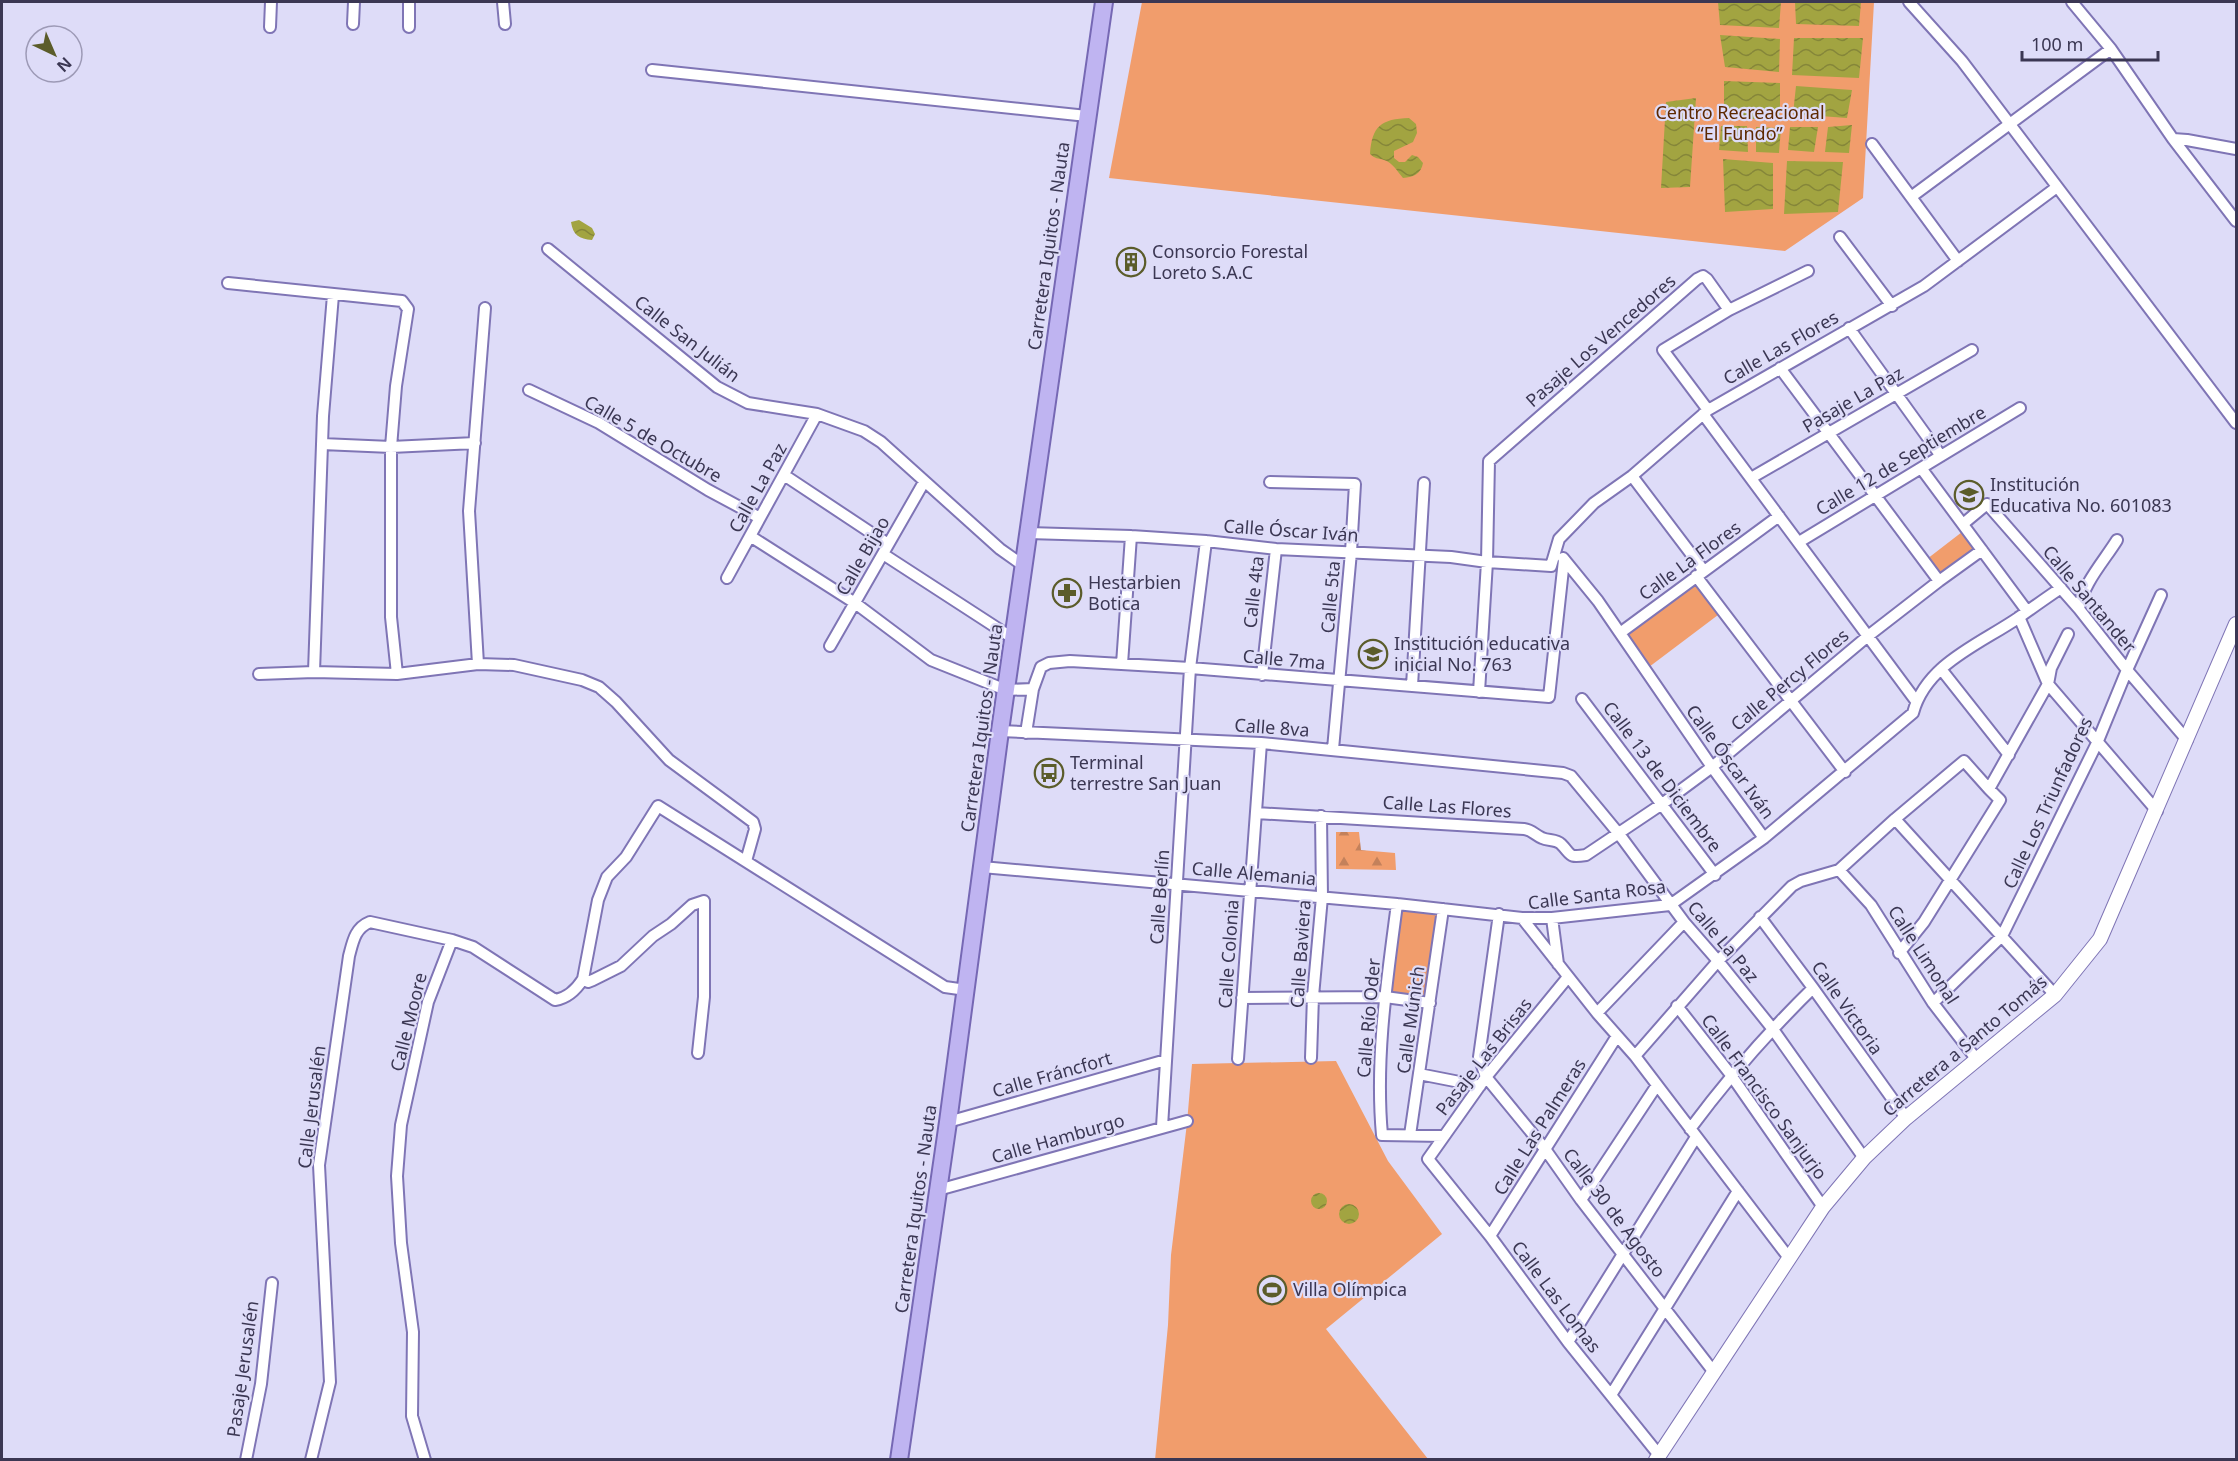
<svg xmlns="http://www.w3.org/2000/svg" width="2238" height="1461" viewBox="0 0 2238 1461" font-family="'Noto Sans',sans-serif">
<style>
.green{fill:#f19d6c}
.forest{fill:url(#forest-firs)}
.water{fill:url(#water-waves)}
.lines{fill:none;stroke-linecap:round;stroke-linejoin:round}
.minor-casing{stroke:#7f75b5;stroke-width:14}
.tertiary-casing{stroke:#7f75b5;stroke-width:16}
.primary-casing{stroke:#7668b4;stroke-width:20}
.minor{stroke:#fff;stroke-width:10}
.tertiary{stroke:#fff;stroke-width:14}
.primary{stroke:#bfb4f1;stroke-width:16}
.labels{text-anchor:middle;stroke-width:4.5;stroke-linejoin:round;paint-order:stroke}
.park-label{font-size:18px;fill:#5d2800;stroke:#dedcf8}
.street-label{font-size:18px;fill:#3b3753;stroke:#dedcf8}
.poi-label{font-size:18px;fill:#3b3753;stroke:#dedcf8;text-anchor:start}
</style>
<defs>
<pattern id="forest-firs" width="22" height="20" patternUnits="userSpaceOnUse" patternTransform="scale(1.5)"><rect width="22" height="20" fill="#f19d6c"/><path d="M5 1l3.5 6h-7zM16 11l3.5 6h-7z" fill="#c4815b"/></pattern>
<pattern id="water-waves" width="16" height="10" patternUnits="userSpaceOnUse" patternTransform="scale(1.5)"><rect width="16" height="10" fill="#a2a441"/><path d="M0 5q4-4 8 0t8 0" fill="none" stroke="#858639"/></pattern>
</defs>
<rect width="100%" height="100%" fill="#dedcf8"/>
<path class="green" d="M1142 2H1874L1863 198 1785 251 1109 178Z
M1962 532 1977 551 1939 577 1927 559Z
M1695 583 1718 615 1649 667 1626 634Z
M1399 903 1443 907 1431 995 1386 994Z
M1336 1061 1388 1161 1442 1234 1326 1329 1428 1459 1155 1460 1168 1325 1171 1255 1187 1123 1192 1064Z"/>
<path class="forest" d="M1336 832H1359L1361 850 1395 853 1396 870 1336 869Z"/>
<path class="water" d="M1718 2H1781L1779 28 1720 25Z
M1795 2H1861L1859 26 1796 24Z
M1720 35 1780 39 1779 72 1725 67Z
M1794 38H1863L1859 78 1792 75Z
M1724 81 1780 83V119H1724Z
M1796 86 1852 90 1847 118 1793 114Z
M1696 98 1690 187 1661 188 1666 102Z
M1409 118 1416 124 1417 133 1413 142 1394 151V158L1399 162H1405L1412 155 1418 157 1423 163C1421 174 1414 177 1403 178 1397 171 1393 163 1384 160 1378 158 1375 159 1370 154 1372 126 1381 119 1409 118Z
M1852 125 1849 153 1825 152 1828 127Z
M1721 126H1747L1748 152 1719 150Z
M1756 127 1781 128 1779 153 1756 152Z
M1790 127H1818L1814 152 1788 150Z
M1723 159 1773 163V209L1725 212Z
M1787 161 1843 162 1838 212 1784 214Z
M579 220 592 228 595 234 592 240C579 239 573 235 571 222Z
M1311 1201a8 8 0 1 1 16 0a8 8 0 1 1-16 0Z
M1339 1214a10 10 0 1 1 20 0a10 10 0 1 1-20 0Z"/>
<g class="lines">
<g class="minor-casing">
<path id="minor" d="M409 2V27
M503 2 505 24
M1909 2 1962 61 2236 423
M2072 2 2111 49 2173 139 2236 221
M353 24 354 2
M270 27 271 2
M652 70 1087 116
M2173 139 2187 140 2236 149
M1872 144 1958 261
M1911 197 2111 49
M1840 237 1892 306
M548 249 717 387 748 403 817 414 864 431 881 442 1000 549 1024 566
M228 283 402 301 408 309 396 386 391 447V617L397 674
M1849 328 1941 456
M1780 368 1939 581
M529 390 599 423 708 490 760 518
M1708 410 1663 350 1729 310 1808 271
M1703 414 1916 701
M322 444 391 447 475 443
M1921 468 2027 611
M784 475 888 544
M1632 476 1704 571
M1751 478 1972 350
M1270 482 1355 484 1351 552 1333 749
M1963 524 1987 504 2079 609 2127 670 2187 740
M1028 533 1131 536 1206 541 1276 549 1451 557 1487 562 1551 566 1559 539 1594 503 1632 476 1708 410 1924 286 2057 187
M750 536 855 603 931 660 1006 690 1033 689
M1799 542 2020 408
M883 554 1014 639
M1563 558 1598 601 1712 767 1764 838
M1696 576 1845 772
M727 578 817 414
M2079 609C2082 585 2104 561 2117 540
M2019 617 2048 684 2157 811
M1620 633 1779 516
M830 646 924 482
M478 664 469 511 485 308
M1122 664 1131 536
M1941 669 2009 755
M314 672 323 416 333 295
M259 674 314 672 397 674 478 664 514 665 582 680 599 687 616 702 669 760 753 822 755 829 746 861
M1262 675 1276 549
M1412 686 1424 483
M1479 692 1487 562 1489 461 1697 279 1703 276 1707 279 1729 310
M1582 699 1715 875
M1000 731 1261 743 1563 773 1571 776 1619 834 1684 922 1718 961 1772 1028 1864 1158
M1026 733 1033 689 1041 667 1049 663 1070 661 1190 668 1549 697 1564 560
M1256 813 1524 829C1532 830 1535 835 1542 838 1548 841 1556 839 1561 844 1572 855 1568 858 1586 855L1662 804 1712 767 1868 636 1939 581 1982 550
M1895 819 1964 761 1989 789
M982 867 1397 904 1522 918H1552L1670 905 1764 838 1913 713C1926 664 1980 644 2018 618 2032 608 2046 598 2061 588
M1839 870 1871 905 1933 1003 1977 1060
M1397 904C1387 980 1375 1058 1382 1135L1444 1136
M1499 914 1479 1057 1486 1077 1545 1149 1581 1200 1713 1371
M1760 917 1813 988 1906 1118
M1522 918 1597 1013 1635 1056 1789 1258
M1552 918 1558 964
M1899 953 1924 922 2000 800 1989 789 2048 684 2051 668 2068 634
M1568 977 1486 1077 1428 1159 1490 1236 1568 1342 1659 1455
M583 979 588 982 593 980 621 966 653 936 671 924 692 905 704 901V997L698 1053
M1242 998 1385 997 1430 1003
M1933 1003 2002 936 2097 743 2127 670 2161 595
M1677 1006 1731 1075 1823 1207
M1597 1013 1684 922
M1635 1056 1718 961 1792 886 1801 881 1839 870 1895 819 2055 995
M1311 1058 1313 996 1322 897 1321 816
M1238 1059 1261 743
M1419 1074 1480 1086
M948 1122 1166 1060
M1162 1127 1190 668 1206 541
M1690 1129C1728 1078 1768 1032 1813 988
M1410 1135 1443 909
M938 1190 1187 1121
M1581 1200 1657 1085
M1490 1236 1617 1036
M1568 1342 1696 1137
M1611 1395 1738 1191
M246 1460 261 1384 272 1283
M311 1460 330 1382 319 1165 349 956C353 941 355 928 370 922L452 940 473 947 555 1000C568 998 576 990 583 979L598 900 607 877 626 857 658 806 945 987 966 990
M425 1460 412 1416 413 1332 401 1243 397 1176 401 1125 428 1002 452 940"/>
</g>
<g class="tertiary-casing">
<path id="tertiary" d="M1656 1460 1823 1207 1864 1158 1906 1118 2055 995 2100 939 2236 624"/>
</g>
<g class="primary-casing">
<path id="primary" d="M899 1460 948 1122 1000 731 1104 2"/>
</g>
<use href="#minor" class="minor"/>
<use href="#tertiary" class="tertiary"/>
<use href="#primary" class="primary"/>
</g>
<defs>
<g id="building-ring" transform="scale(1.5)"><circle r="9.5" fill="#dedcf8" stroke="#5b5c2a" stroke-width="1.5"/><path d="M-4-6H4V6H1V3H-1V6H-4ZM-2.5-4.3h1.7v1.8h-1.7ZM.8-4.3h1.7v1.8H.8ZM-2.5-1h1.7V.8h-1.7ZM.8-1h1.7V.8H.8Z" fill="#5b5c2a"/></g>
<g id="school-ring" transform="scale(1.5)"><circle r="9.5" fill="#dedcf8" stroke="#5b5c2a" stroke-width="1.5"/><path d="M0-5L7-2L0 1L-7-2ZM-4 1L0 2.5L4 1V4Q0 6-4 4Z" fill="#5b5c2a"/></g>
<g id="pharmacy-ring" transform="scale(1.5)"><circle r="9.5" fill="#dedcf8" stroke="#5b5c2a" stroke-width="1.5"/><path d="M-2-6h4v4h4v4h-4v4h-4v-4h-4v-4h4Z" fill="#5b5c2a"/></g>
<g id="bus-ring" transform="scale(1.5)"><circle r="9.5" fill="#dedcf8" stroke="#5b5c2a" stroke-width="1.5"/><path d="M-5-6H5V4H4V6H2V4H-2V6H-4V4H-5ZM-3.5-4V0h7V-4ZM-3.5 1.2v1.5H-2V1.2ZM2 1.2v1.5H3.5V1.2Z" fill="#5b5c2a"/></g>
<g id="stadium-ring" transform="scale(1.5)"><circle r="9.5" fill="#dedcf8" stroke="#5b5c2a" stroke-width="1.5"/><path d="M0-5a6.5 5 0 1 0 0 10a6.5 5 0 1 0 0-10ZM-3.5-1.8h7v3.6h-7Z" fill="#5b5c2a"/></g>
</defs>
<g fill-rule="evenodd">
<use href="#building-ring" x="1131" y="262"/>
<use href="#school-ring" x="1969" y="495"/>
<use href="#pharmacy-ring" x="1067" y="593"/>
<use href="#school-ring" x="1373" y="654"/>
<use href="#bus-ring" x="1049" y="773"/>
<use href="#stadium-ring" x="1272" y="1290"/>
</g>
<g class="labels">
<g class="park-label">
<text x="1740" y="119">Centro Recreacional<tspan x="1740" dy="21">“El Fundo”</tspan></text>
</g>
<g class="street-label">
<text transform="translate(1049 246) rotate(-82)" y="6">Carretera Iquitos - Nauta</text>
<text transform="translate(687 339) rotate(38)" y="6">Calle San Julián</text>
<text transform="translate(1601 341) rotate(-41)" y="6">Pasaje Los Vencedores</text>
<text transform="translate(1781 348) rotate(-30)" y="6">Calle Las Flores</text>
<text transform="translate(1853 400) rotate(-30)" y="6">Pasaje La Paz</text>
<text transform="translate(653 439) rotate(30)" y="6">Calle 5 de Octubre</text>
<text transform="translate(1901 461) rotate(-31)" y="6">Calle 12 de Septiembre</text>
<text transform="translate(758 488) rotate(-61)" y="6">Calle La Paz</text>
<text transform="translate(1291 531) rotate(4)" y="6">Calle Óscar Iván</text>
<text transform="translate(863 556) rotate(-60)" y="6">Calle Bijao</text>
<text transform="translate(1690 561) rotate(-36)" y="6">Calle La Flores</text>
<text transform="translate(1254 592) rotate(-84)" y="6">Calle 4ta</text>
<text transform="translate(1331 597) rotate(-85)" y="6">Calle 5ta</text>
<text transform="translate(2089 599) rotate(50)" y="6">Calle Santander</text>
<text transform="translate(1284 660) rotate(5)" y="6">Calle 7ma</text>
<text transform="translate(1790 680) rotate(-40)" y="6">Calle Percy Flores</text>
<text transform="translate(982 728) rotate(-82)" y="6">Carretera Iquitos - Nauta</text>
<text transform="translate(1272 728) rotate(4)" y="6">Calle 8va</text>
<text transform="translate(1730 762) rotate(54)" y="6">Calle Óscar Iván</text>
<text transform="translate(1662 777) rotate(53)" y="6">Calle 13 de Diciembre</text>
<text transform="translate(2048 803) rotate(-65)" y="6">Calle Los Triunfadores</text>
<text transform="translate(1447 807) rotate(4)" y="6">Calle Las Flores</text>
<text transform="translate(1254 874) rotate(5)" y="6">Calle Alemania</text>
<text transform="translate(1597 895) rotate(-7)" y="6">Calle Santa Rosa</text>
<text transform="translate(1160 897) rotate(-86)" y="6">Calle Berlín</text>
<text transform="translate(1723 942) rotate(50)" y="6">Calle La Paz</text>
<text transform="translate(1229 954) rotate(-86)" y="6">Calle Colonia</text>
<text transform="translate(1301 954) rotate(-86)" y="6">Calle Baviera</text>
<text transform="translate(1923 955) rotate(57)" y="6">Calle Limonal</text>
<text transform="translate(1847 1008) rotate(55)" y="6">Calle Victoria</text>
<text transform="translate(1369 1018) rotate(-85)" y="6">Calle Río Oder</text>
<text transform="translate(1411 1020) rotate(-82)" y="6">Calle Múnich</text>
<text transform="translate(409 1022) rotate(-76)" y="6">Calle Moore</text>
<text transform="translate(1965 1046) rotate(-40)" y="6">Carretera a Santo Tomás</text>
<text transform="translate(1484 1057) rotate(-52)" y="6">Pasaje Las Brisas</text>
<text transform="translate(1052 1075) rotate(-16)" y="6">Calle Fráncfort</text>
<text transform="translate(1764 1097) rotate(54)" y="6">Calle Francisco Sanjurjo</text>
<text transform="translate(312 1107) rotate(-83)" y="6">Calle Jerusalén</text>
<text transform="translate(1540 1127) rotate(-58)" y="6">Calle Las Palmeras</text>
<text transform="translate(1058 1139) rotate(-16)" y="6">Calle Hamburgo</text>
<text transform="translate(916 1209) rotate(-82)" y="6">Carretera Iquitos - Nauta</text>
<text transform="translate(1614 1213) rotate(53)" y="6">Calle 30 de Agosto</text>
<text transform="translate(1556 1297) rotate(53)" y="6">Calle Las Lomas</text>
<text transform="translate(243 1369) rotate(-82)" y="6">Pasaje Jerusalén</text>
</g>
<g class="poi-label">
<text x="1152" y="258">Consorcio Forestal<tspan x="1152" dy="21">Loreto S.A.C</tspan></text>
<text x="1990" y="491">Institución<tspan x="1990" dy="21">Educativa No. 601083</tspan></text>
<text x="1088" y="589">Hestarbien<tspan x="1088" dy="21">Botica</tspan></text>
<text x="1394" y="650">Institución educativa<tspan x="1394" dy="21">inicial No. 763</tspan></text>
<text x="1070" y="769">Terminal<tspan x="1070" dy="21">terrestre San Juan</tspan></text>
<text x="1293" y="1296">Villa Olímpica</text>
</g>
</g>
<rect width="2238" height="1461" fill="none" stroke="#3b3753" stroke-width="6"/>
<g transform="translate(54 54) rotate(136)"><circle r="28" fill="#dedcf8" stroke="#9d9ab6" stroke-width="1.5"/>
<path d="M0-4.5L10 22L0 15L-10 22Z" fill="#5b5c2a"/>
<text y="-9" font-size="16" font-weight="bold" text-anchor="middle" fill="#3b3753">N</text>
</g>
<path d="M2022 51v9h136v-9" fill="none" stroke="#3b3753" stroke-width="3"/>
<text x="2031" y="51" font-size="18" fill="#3b3753" stroke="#dedcf8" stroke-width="4.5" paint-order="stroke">100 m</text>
</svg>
